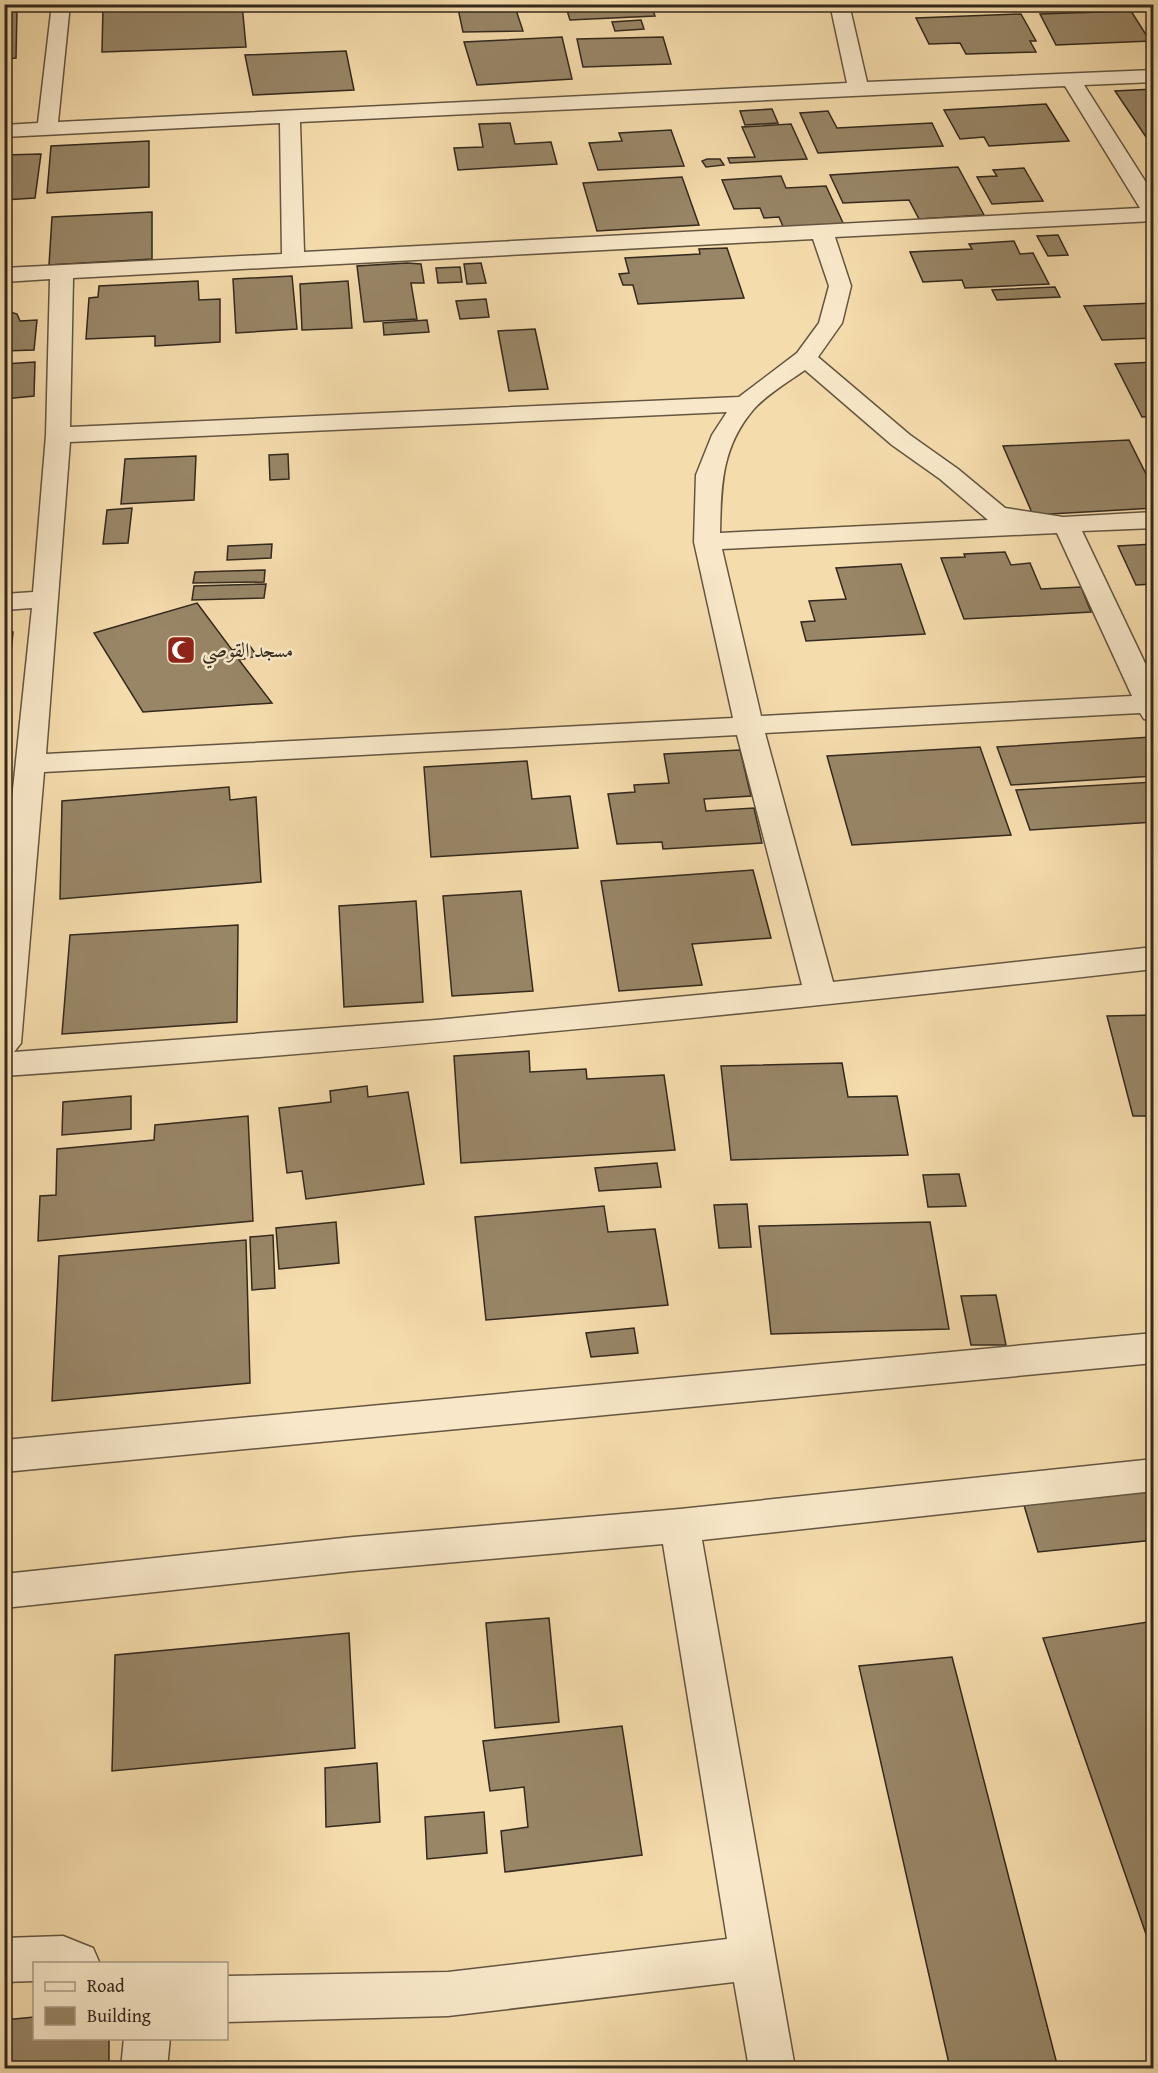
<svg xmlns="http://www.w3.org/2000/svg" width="1158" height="2073" viewBox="0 0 1158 2073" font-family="'Gentium Book Plus',Amiri,serif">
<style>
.building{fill:#988667;stroke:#33291d;stroke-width:1.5}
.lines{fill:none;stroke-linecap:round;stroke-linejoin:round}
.minor-casing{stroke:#645641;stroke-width:3}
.minor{fill:#f8e8c9;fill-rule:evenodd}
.labels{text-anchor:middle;stroke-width:5;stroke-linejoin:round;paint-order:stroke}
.poi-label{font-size:20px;fill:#33291d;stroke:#f8e8c9;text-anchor:start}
</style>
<rect width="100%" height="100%" fill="#f5dcac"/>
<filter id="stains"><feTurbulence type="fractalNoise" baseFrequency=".00333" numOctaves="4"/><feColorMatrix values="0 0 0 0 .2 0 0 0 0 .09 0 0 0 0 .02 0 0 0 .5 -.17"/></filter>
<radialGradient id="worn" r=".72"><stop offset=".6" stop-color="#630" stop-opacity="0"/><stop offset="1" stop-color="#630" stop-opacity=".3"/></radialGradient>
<path class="building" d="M171 4H242L246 47 102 52 103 7Z
M457 4H514L523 31 463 32Z
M565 4H651L655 16 570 20Z
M17 9 16 58 4 59V10Z
M1131 11 1150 41 1056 45 1040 14Z
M1021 14 1036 41H1030L1036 52 966 54 960 43 929 44 916 18Z
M641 20 644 29 615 31 612 22Z
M562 37 572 79 477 85 464 42Z
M663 37 671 64 583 67 577 39Z
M346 51 354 90 253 95 245 55Z
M1154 89V137H1146L1115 91Z
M1046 104 1069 141 989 146 984 137 960 139 944 110Z
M772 109 778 123 745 125 740 111Z
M828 111 837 128 932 123 943 146 818 153 800 113Z
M510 123 515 144 551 142 557 164 458 170 454 148 483 147 479 124Z
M791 124 807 159 730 163 728 158 755 157 742 127Z
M671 130 684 166 598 170 589 143 622 141 619 133Z
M149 141V187L47 193 51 146Z
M41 154 35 198 4 200V155Z
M707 159H720L724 165 706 167 702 161Z
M958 167 984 215 919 219 909 200 843 203 830 175Z
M1024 168 1043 201 992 204 977 177 997 176 993 170Z
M781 176 786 188 826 186 844 225 784 229 779 217 764 218 760 208 734 209 722 180Z
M682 177 699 225 597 231 583 183Z
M152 212V259L49 265 52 217Z
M1058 235 1068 255 1048 256 1037 236Z
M1014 241 1020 254 1033 253 1049 284 965 288 962 280 923 282 910 252 972 249 969 244Z
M727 248 744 298 638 304 633 285H623L619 274 629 273 625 258 700 254 699 249Z
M407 263 421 264 424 283H411L417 319 364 322 357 266Z
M481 263 486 283 467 284 464 264Z
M460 267 462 282 438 283 436 268Z
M292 276 297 329 236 333 233 279Z
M198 281 199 300 220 299V342L155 346V336L86 339 89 298 98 297 99 286Z
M348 281 352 328 302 330 300 284Z
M1055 287 1060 297 997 300 992 290Z
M486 299 489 317 460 319 456 301Z
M1154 303V338L1102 340 1084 306Z
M4 310 17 314 20 321 37 320 34 350 4 351Z
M427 320 429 332 384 335 383 323Z
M535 329 548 389 509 391 498 331Z
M35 362 34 396 4 399V364Z
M1154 362V416L1142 417 1115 364Z
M1129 440 1154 490V508L1033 515 1003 446Z
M288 454 289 479 270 480 269 455Z
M196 456 194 500 121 504 125 459Z
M132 508 128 543 103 544 107 510Z
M272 544 271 558 227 560 228 546Z
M1154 544V584L1136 585 1118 546Z
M1005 552 1011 565 1030 563 1041 589 1081 587 1091 612 964 619 941 558 965 557 964 554Z
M901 564 925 634 806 641 801 622 815 621 809 601 846 599 836 568Z
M265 570 264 582 193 583 195 572Z
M266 584 264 598 192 600 194 586Z
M197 603 232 650 250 646 257 656 239 660 272 703 143 712 94 633Z
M4 632H13L8 684H4Z
M1151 737 1154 743V776L1011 785 997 747Z
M980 747 1011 835 852 845 827 756Z
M740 750 751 796 704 799 706 811 754 808 762 843 663 849 662 842 617 844 608 794 635 792 634 785 669 783 664 754Z
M527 761 532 799 570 796 578 848 431 857 424 767Z
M1154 782V822L1030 830 1016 790Z
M229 787 230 800 256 797 261 882 60 899 62 801Z
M753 870 771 938 692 944 702 985 619 991 601 881Z
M521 891 533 991 452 996 443 896Z
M416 901 423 1002 344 1007 339 906Z
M238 925 237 1022 62 1034 70 935Z
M1154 1015V1116H1133L1107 1016Z
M529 1051 530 1072 586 1069 587 1079 664 1075 675 1150 461 1163 454 1056Z
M842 1063 848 1097 897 1096 908 1155 731 1160 721 1066Z
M367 1086 368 1097 408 1092 424 1184 306 1199 302 1171 287 1173 279 1108 331 1102 330 1091Z
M131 1096V1129L62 1135 63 1102Z
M248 1116 253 1221 38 1241 40 1196 56 1195 57 1149 154 1140 155 1125Z
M657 1163 661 1187 599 1191 595 1168Z
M959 1174 966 1206 928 1207 923 1175Z
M747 1204 751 1247 719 1248 714 1205Z
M604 1206 608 1232 655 1229 668 1305 486 1320 475 1217Z
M336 1222 339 1263 279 1269 276 1228Z
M930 1222 949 1329 771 1334 759 1226Z
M273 1235 275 1288 252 1290 250 1237Z
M246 1240 250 1383 52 1401 59 1256Z
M996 1295 1006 1345H971L961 1296Z
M634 1328 638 1353 591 1357 586 1333Z
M1154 1488V1540L1038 1552 1023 1502Z
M549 1618 559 1722 495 1728 486 1623Z
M1154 1621V1957L1043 1638Z
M349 1633 355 1748 112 1771 115 1655Z
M952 1657 1058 2068H950L859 1666Z
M622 1726 642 1855 505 1872 501 1831 528 1827 524 1787 490 1791 483 1741Z
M377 1763 380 1822 326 1827 325 1768Z
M484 1812 487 1853 427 1859 425 1817Z
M34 2017V2038H109V2068H4V2020Z"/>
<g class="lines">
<g class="minor-casing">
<path id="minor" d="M52 4H70L58 122 847 83 830 4H849L867 82 1154 70V82L1084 85 1154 195V221L835 237 851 286 842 323 818 357 910 435 958 469 1005 508 1063 517 1154 512V528L1082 531 1154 682V721L1144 719 1140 713 765 733 833 982 1154 947V969C771 1012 389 1050 4 1076V875L32 608 4 610V594L33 592 46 435 50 279 4 282V268L282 254 280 123 4 137V125L38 123ZM1065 86 1140 208 304 252 300 122ZM813 239 829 286 819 323 797 353 739 397 70 427 73 278ZM805 370 892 445 940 479 988 520 720 533C721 487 721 448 753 410 766 395 788 382 805 370ZM727 412 712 435 696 475 694 542 733 718 46 754 70 442ZM1057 533 1132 696 761 716 722 549ZM737 735 802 985 436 1020 14 1052 21 1043 44 772Z
M1154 1333V1363L4 1472V1440Z
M1154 1459V1491L702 1540 795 2068H749L734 1982 448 2016 226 2022V1976L448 1972 727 1939 663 1544 353 1571 4 1608V1574L353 1537 680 1509Z
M63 1936 93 1948 100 1964H34V1981L4 1982V1938Z
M124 2038H170L167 2068H121Z"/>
</g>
<use href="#minor" class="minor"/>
</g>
<defs>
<g id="mosque-square" transform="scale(1.5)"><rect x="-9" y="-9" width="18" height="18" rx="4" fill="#8f2418" stroke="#f8e8c9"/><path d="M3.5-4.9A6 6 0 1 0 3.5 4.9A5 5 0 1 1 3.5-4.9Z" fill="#fff"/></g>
</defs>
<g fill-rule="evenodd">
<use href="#mosque-square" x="181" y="650"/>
</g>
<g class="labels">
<g class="poi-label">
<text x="202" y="657">مسجد القوصي</text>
</g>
</g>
<rect width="1158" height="2073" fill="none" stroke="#f5dcac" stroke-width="24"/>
<rect x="6" y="6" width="1146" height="2061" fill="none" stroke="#33291d" stroke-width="3"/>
<rect x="12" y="12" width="1134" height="2049" fill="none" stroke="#33291d" stroke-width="1.5"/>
<rect x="33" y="1962" width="195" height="78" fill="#f8e8c9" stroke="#a99c84" stroke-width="1.5"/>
<rect x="45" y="1982" width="30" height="9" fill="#f8e8c9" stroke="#a99c84" stroke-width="1.5"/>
<text x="87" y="1992" font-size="18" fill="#33291d">Road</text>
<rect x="45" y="2007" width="30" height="18" fill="#988667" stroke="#a99c84" stroke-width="1.5"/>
<text x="87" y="2022" font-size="18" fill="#33291d">Building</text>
<rect width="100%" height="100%" filter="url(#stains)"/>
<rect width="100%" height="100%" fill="url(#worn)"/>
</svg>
